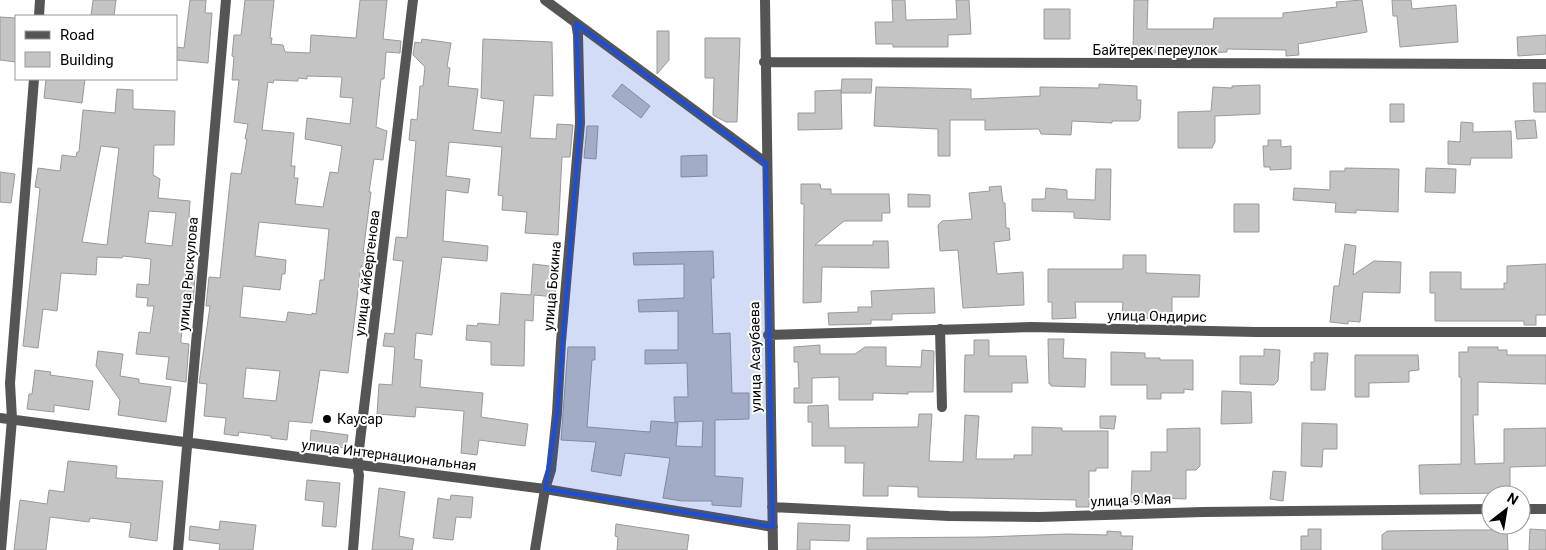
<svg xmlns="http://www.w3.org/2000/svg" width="1546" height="550" viewBox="0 0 1546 550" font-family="Roboto,sans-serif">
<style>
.building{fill:#c4c4c4;stroke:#999;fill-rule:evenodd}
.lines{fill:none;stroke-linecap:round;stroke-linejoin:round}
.minor{stroke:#555;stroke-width:10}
.marked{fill:#1d4ed8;fill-opacity:0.2;stroke:#1d4ed8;stroke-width:4;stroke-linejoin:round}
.poi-dot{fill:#000;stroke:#fff;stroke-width:2}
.labels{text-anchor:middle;stroke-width:4;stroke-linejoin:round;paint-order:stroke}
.street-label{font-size:14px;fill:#000;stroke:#fff}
.poi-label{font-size:14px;fill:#000;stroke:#fff;text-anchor:start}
</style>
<rect width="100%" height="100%" fill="#fff"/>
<path class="building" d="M93 0H116L114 16H91Z
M190 0H206L205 13H212L208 63 176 60V47L184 48Z
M245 0H274L270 38H272L271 44 283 45 285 52 310 53 311 35 356 38 360 0H387L383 39 401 41 400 53 386 52 384 79H381L376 127 387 131 383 160 374 159 369 192H371L363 253H370L369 267 361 266 348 373 320 370 312 423 289 421 287 440 271 438V436L239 432 238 436 224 434 226 418 204 416 207 384 199 383 210 306H206L209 277 220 278 231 173 241 174 247 139H245L248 124 234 122 239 80H232L234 57 232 56 234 35H241ZM307 76 342 77 340 97 353 98 350 124 307 118 305 139 342 146 338 173 330 172 323 207 295 204 298 178H294L295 166H291L294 133 262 130 268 82 273 83 274 80 298 81V78L307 79ZM259 222 329 229 324 280H320L316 314 312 313V315L288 312 286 322 240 317 243 286 280 290 282 274H285L286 260 255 256ZM246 368 280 371 276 401 243 398Z
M892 0H905L906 20 957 19 956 0H969L971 34 948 35V47H893V44H876L875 22H893Z
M1134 0H1148L1147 29H1213L1214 18H1283V13L1337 7 1336 2 1362 0 1367 32 1298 44 1299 55 1286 56V50L1227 49V52L1206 53H1133Z
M1392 0H1411L1412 9 1456 5 1458 42 1400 47 1397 16H1393Z
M1044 9H1070V39H1044Z
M0 17 16 18V62L0 60Z
M657 31H669V60L657 74Z
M1546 35V54L1518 56 1517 37Z
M705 38H740L737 122H726L713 115 714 78H705Z
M422 39 451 43 447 67 450 68 448 86 478 89 473 130 501 133 504 101 481 98 483 39 552 42 553 96 534 95 530 138 556 139 557 124 573 125 570 157H562L558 235 525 233 527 212 502 210 503 196 498 195 502 147 449 142 446 176 470 179 468 193 446 190 443 241 488 246 487 261 442 257 432 335 416 333 414 359 422 360 420 387 483 393 481 417 528 424 525 446 479 440 477 455 461 453 464 411 416 407 415 417 377 414 379 384 392 385 395 347 383 346 385 333 394 334 403 261 393 260 396 237 407 238 416 141 409 140 411 119 417 120 420 86H423L425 67 413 55 415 42 421 43Z
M46 79H85L82 103 44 98Z
M842 79H872L871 93H841Z
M1533 83H1546V112H1534Z
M622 84 650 106 641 118 612 96Z
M1099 84 1137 86V100H1141L1140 119 1138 121H1112V123L1072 121 1071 135 1041 134 1039 129 985 130V120H950V156H938V129L874 126 876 87 971 89V99L1040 96V87L1099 88Z
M1260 85V114L1215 116V142L1212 148H1178V112L1211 111 1213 87 1232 88V86Z
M117 89 133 90V109L175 111 174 145H154L153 175 160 179 158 198 190 201 189 217 196 218 189 275H195L193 304 186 303 181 339V343L189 344 186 382 166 379 169 357 136 354 139 332 150 333 154 306H147L148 298 136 297 137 284 149 285 151 259 123 256 122 258 97 257 96 275 61 273 57 311 43 309 38 348 23 346 40 188 35 187 38 168 60 171 62 155 76 157 77 152H79L83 110 115 113ZM101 146 119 148 107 245 82 242ZM149 211 176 213 172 246 145 243Z
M841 90 842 129 798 130V113H815V91Z
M1390 104H1404V122H1390Z
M1535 120 1537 138 1517 139 1515 121Z
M1461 122 1473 123V132L1511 131 1512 158H1471L1470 165 1448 164V141L1460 142Z
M587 126H598L596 159 584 158Z
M1268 140H1281V147L1291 146V169L1270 170V167H1264L1263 146H1268Z
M707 155V176L681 177V156Z
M1345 168 1399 169 1398 212 1356 210V213L1335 212 1336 203 1293 200 1294 188 1330 190V171H1345Z
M1426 168 1456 169 1455 193 1425 192Z
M1096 169H1111L1110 220 1074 218V212L1032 211V199H1045L1046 188 1067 190V199L1095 200Z
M0 172 15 174 11 203 0 202Z
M801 184H820L821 189H831V194H889L890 213H882V221H844L815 245H873V241H888L889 268 822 267 821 302 803 303 804 204H801Z
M1001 186 1003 203H1005L1006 228H1009L1010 240 994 242 997 274 1023 272 1024 305 963 308 958 250 940 251 938 225 942 221 972 219 969 193 990 191 989 187Z
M908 194 930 195V207H908Z
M1234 204H1259V232H1234Z
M1345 244 1356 246 1353 275 1374 261 1401 262 1400 293 1363 292 1360 322 1348 321V324L1330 322 1334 286H1339Z
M713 251 714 278H711L713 334 730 333 732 393H749V419L715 420V476L743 478 741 507 712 505V501H682L663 498 670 458 625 453 621 476 591 471 596 442 561 440 568 347H595V360H592L587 427 650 432 651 421 678 423 676 446 702 447 703 421 675 422 674 397H688L687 363 645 364V350H678V311L639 312 638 300 684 298V264L634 265 633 253Z
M1123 255H1146V273L1200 275 1199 297H1172V319L1135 318V315L1122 314 1123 302H1075L1076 318 1052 319V302H1048V269H1123Z
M533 264 558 267 555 297 534 295 533 321 525 320 524 366 491 365V342L466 340 467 325 477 326 478 323 499 325 501 293 531 295Z
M1546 264V315H1536V325H1524V321H1435V293H1430V272H1461V289H1504V283H1507V266Z
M934 288 935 313 892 314V320H871V324L829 325 828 313 858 312V307H872L871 291Z
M1048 339H1064L1063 358 1086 359 1085 387 1051 386V384H1049Z
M974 340H989V356H1026L1028 383H1012V392H964L965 355H974Z
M820 345V354H855L865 347H886V366L921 367 922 350 934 351 933 392H908V394L873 393V400H839V377L812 378V403H794V388H799L798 362H794V347Z
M1468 347H1498V350H1507V355H1546V384L1478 382V415H1473L1475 464 1504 463V429L1546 428V466L1510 467V493L1420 494 1419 465 1461 464V377H1459V352H1468Z
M1264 349 1280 350 1278 381 1274 385 1240 384V356H1264Z
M98 351 123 354 120 376 139 379V383L171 387 166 422 118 415 120 400 96 366Z
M1111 352 1145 353V358H1160V360H1193V390L1184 389V393H1161V399H1147V385H1111Z
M1314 353H1328L1325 390H1311V362H1314Z
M1355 355H1418L1419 370 1409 371V382L1369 383V397H1355Z
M35 370 51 372 50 375 93 381 89 410 54 405V412L27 409 29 394H32Z
M1222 391 1251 392 1252 423 1221 424Z
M828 405 829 428 918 427 919 414H932L929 461 963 462 965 415 979 416 976 459H1014V455H1032V427L1062 428V431H1108V468H1096V471H1089V507H1076V500L918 497V487L888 486V496H863L864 463H845V446H812V422H808V406Z
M1100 416H1116L1114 429 1100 428Z
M1302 423 1337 424V449H1323L1322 467 1301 466Z
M1200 428V466L1196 470H1186V499L1161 498 1160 503 1131 502 1132 471H1151V452H1167V429Z
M311 430 348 435 346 448 310 443Z
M68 461 117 466 116 478 163 481 157 541 129 537 131 523 90 518 89 522 50 517 46 550H14L20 500 47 504 49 490 64 492Z
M1273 471 1286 472 1283 501 1270 499Z
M307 480 340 483 336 527 322 526 324 502 305 500Z
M379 488 405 492 399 536 414 539 412 550H372Z
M451 495 473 497 471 518 456 517 453 540 433 538 438 498 450 500Z
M220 521 256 525 253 550H219L220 544 189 540 190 526 219 530Z
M798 523 850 525 849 541 810 540V550H797Z
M616 524 689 535 687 550H617L618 537 615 536Z
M1308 529H1321V550H1301V536H1308Z
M1530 529 1546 530V550H1529Z
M1461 530H1507L1508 550H1382V535L1387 531Z
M1107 531 1121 532V536H1133L1132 550H867V538L984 537 1067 534 1107 535Z"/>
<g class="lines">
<path class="minor" d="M545 0 766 163
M765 0 773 550
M39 16 40 0
M764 62 1546 64
M940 329 942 407
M768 335 1031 327 1255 332H1546
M0 418 545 489 773 527
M772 507 949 516 1039 517 1203 512 1491 509
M1521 509H1546
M1 550 12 419 10 383 34 79
M178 550 226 0
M353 550 359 475 357 466 413 0
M535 550 545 489 551 470 557 413 561 342 580 123 578 35 576 23"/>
</g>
<path class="marked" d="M576 23 766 163 773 527 545 489 557 413 580 123Z"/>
<circle class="poi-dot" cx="327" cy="419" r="5"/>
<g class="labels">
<g class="street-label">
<text x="1155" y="55">Байтерек переулок</text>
<text transform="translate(367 273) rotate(-83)" y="5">улица Айбергенова</text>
<text transform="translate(188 274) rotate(-85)" y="5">улица Рыскулова</text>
<text transform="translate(552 286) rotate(-85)" y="5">улица Бокина</text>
<text transform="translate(1157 316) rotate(1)" y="5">улица Ондирис</text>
<text transform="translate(755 357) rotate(-91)" y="5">улица Асаубаева</text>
<text transform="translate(389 455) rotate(7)" y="5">улица Интернациональная</text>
<text transform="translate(1131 500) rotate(-2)" y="5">улица 9 Мая</text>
</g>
<g class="poi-label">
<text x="337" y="424">Каусар</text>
</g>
</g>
<rect x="15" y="15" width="162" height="65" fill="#ffffff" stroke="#999999"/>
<rect x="25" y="31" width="25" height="8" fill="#555555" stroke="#999999"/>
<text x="60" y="40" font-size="15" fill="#000000">Road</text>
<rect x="25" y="52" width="25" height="15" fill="#c4c4c4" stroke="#999999"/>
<text x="60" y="65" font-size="15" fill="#000000">Building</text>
<g transform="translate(1506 510) rotate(31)"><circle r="24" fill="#ffffff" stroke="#999999"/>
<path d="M0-4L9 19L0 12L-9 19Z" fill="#000000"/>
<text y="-8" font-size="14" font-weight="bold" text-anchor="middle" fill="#000000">N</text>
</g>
</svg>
